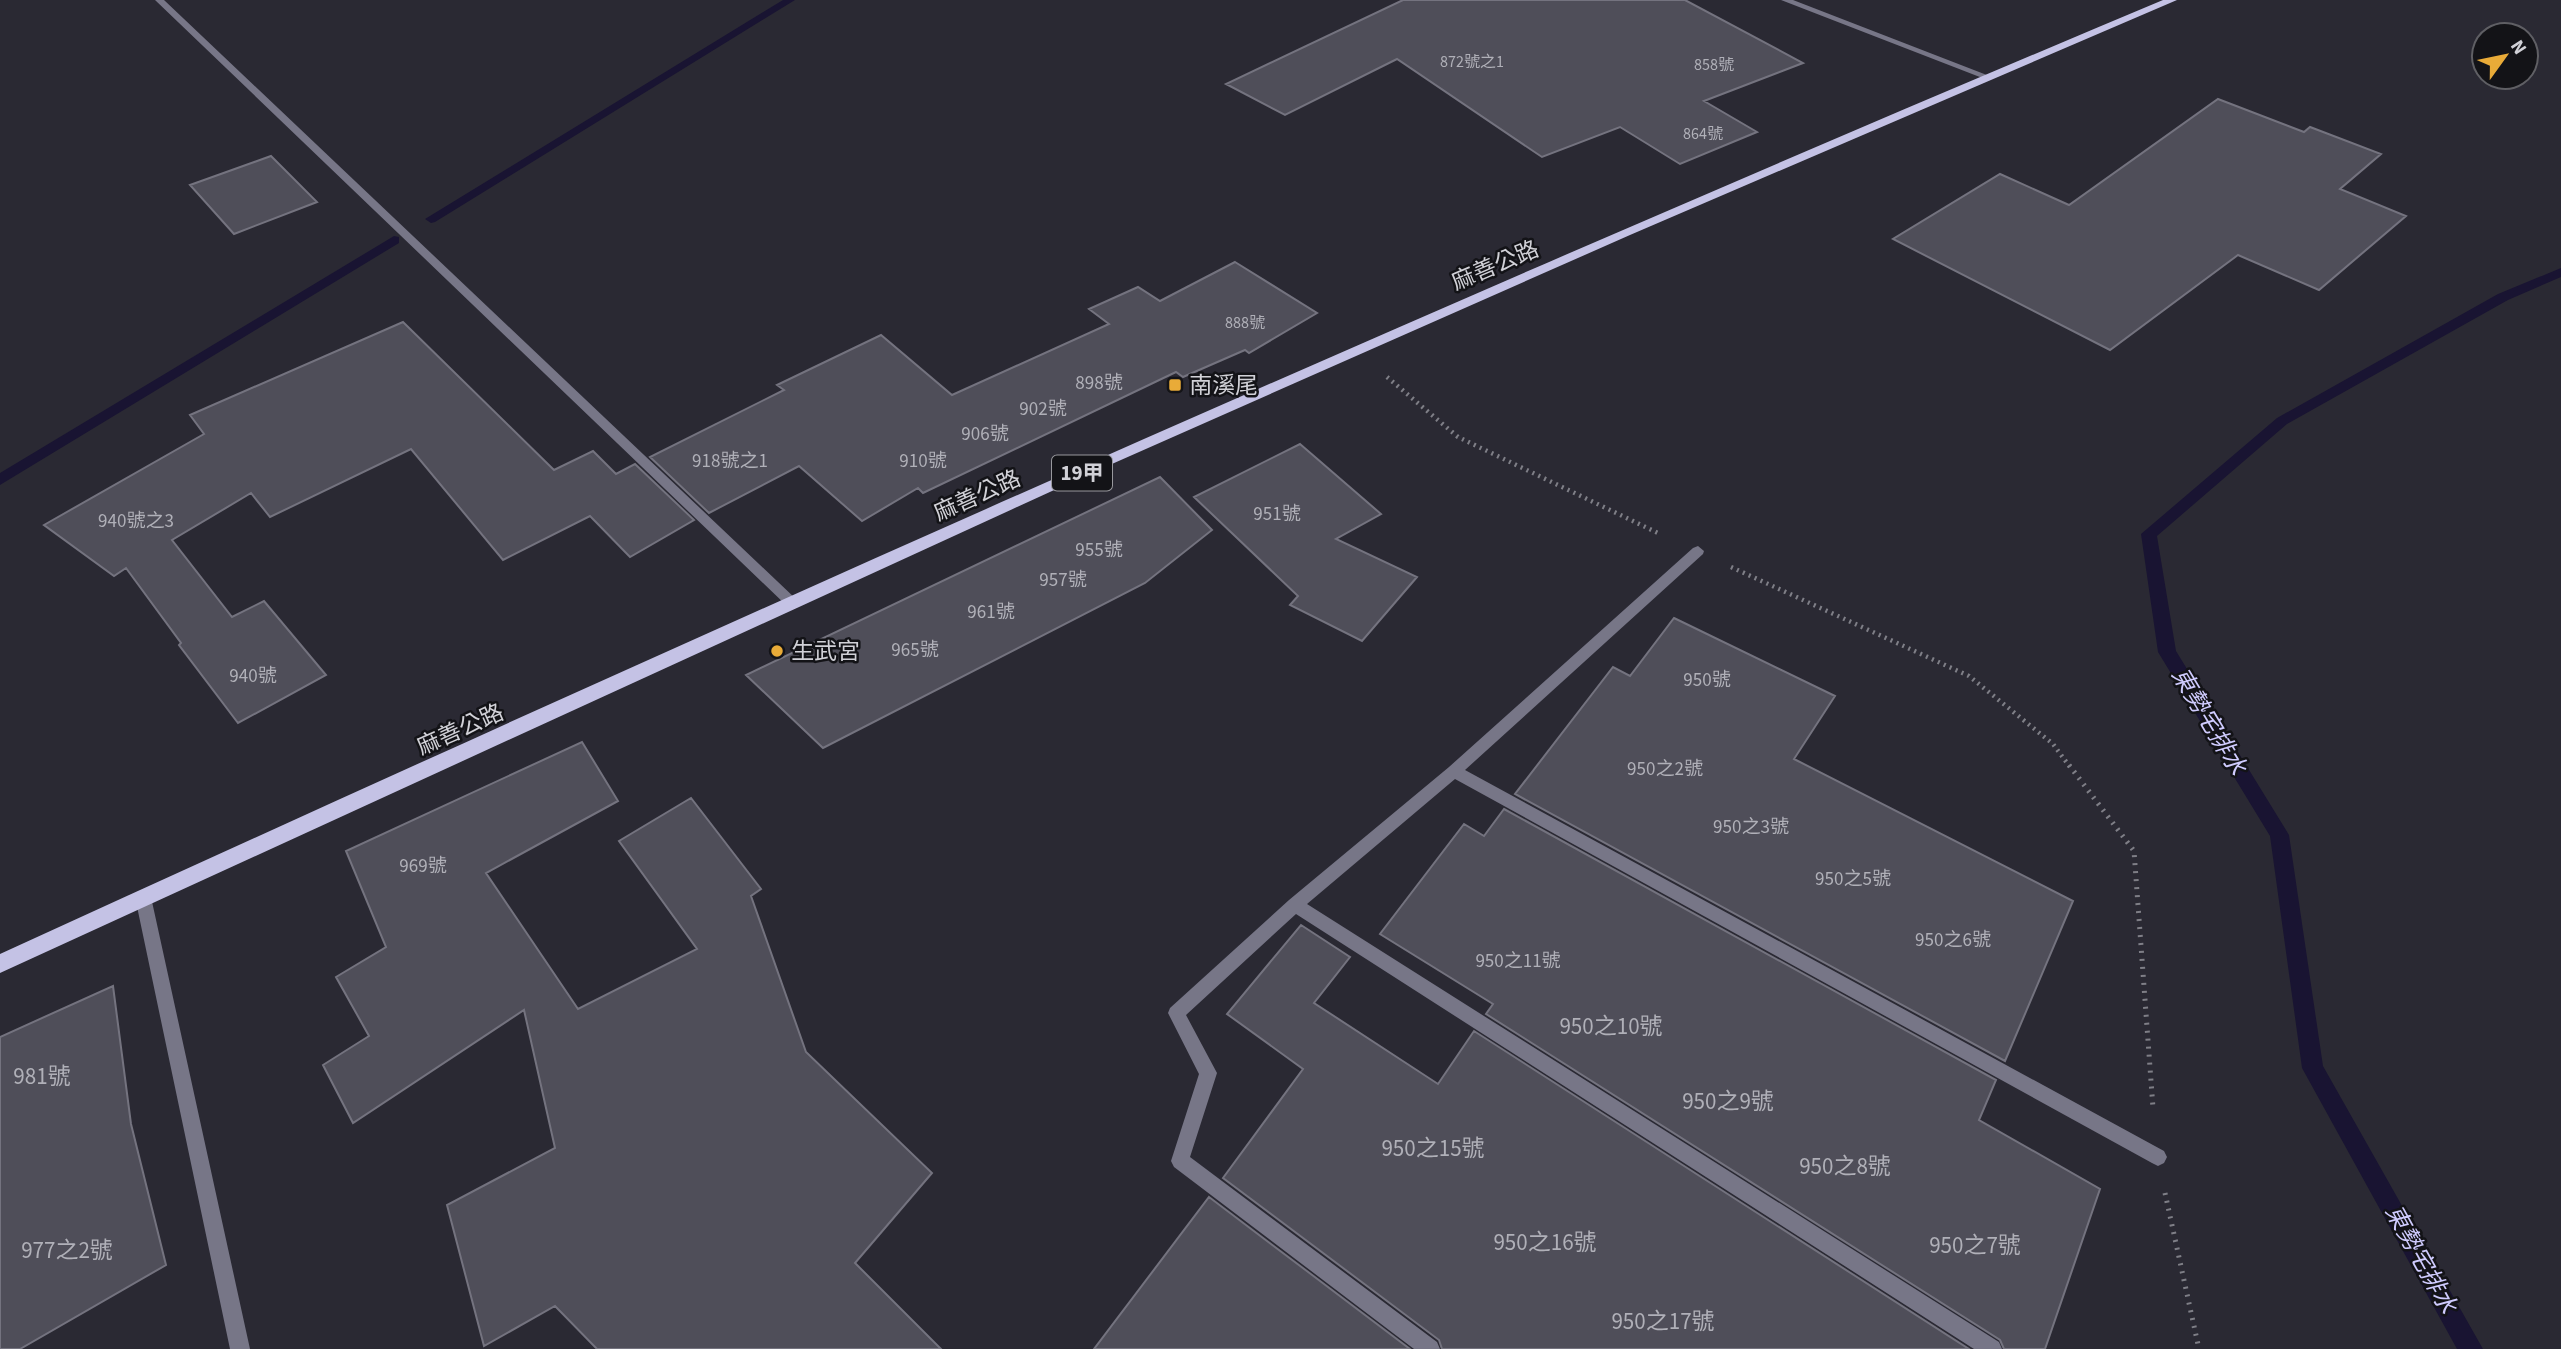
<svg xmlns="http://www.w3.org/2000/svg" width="2561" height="1349" viewBox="0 0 2561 1349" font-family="'Source Sans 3','Noto Sans TC',sans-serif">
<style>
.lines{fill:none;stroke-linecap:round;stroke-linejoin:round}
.stream{fill:#191432;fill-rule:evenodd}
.building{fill:#4f4e59;stroke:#74737f;stroke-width:2}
.path-far1{stroke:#7f7f87;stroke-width:4.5;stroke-dasharray:2 4.5;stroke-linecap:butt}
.path{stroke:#7f7f87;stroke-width:5;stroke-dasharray:2 6;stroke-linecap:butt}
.service{fill:#777687;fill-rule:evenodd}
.minor{fill:#777687;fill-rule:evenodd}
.primary{fill:#c4c2e5;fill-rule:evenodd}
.poi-dot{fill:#e9ab38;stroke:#131317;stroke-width:2.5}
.labels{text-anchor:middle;stroke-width:5;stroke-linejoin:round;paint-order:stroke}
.far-number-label{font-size:16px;fill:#b0b0b8}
.number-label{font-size:19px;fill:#b0b0b8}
.shield{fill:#131317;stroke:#98989d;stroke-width:2}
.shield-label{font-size:21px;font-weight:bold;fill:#d1d1d7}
.street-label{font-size:23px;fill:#d1d1d7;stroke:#131317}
.poi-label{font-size:23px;fill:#d1d1d7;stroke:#131317;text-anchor:start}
.near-number-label{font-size:23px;fill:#b0b0b8}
.water-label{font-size:24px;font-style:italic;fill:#cfcbfe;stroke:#131317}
</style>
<rect width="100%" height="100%" fill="#2a2933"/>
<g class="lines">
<path class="stream" d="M783 0H795L435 222 431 223 425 219Z
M394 236 399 237V243L0 485V473Z
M2561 268V277L2508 300 2287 424 2157 536 2176 651 2289 835 2323 1066 2483 1349H2457L2302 1068 2270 836 2158 652 2141 534 2277 418 2498 294Z"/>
</g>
<path class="building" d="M1403 0H1685L1803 63 1704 101 1757 132 1680 164 1620 127 1542 157 1397 59 1285 115 1226 84Z
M2218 99 2304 132 2310 127 2381 154 2340 189 2406 216 2319 290 2238 255 2110 350 1893 239 2000 174 2069 205Z
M271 156 317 202 234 234 190 185Z
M1235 262 1317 313 1249 353 1245 350 1183 377 1176 372 923 493 918 488 862 521 799 466 709 513 650 457 784 390 777 385 881 335 952 395 1109 324 1089 309 1138 287 1160 301Z
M403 322 554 470 593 451 616 474 635 464 694 520 630 557 590 516 503 560 411 449 270 517 251 493 172 540 232 617 264 601 326 675 238 723 179 645 181 643 126 568 114 576 44 525 204 434 190 415Z
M1300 444 1381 514 1336 539 1417 577 1362 641 1290 605 1298 596 1194 497Z
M1160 477 1212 530 1145 583 823 748 746 675Z
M1674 618 1835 696 1794 759 2073 901 2005 1061 1515 794 1613 667 1630 676Z
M582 742 618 801 486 873 578 1009 697 949 619 841 691 798 761 889 751 896 806 1052 932 1173 855 1263 941 1349H597L555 1306 484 1346 447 1205 555 1148 524 1010 353 1123 323 1065 369 1036 336 977 386 947 346 851Z
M1504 809 1996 1080 1979 1120 2100 1189 2045 1349H2004L2000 1340 1486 1014 1493 1004 1380 934 1464 824 1484 836Z
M1301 925 1350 957 1314 1003 1438 1084 1474 1031 1969 1349H1442L1439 1340 1223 1178 1303 1069 1227 1014Z
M113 986 131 1124 166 1265 20 1349H0V1037Z
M1209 1197 1410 1349H1094Z"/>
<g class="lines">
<path class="path-far1" d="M1387 377 1458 437 1660 534
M1731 567 1969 676 2053 744 2070 767"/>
<path class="path" d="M2069 765 2134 851 2153 1108
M2165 1193 2199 1349"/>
<path class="service" d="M155 0H164L797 600 799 603 797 606H787Z
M1781 0H1793L1992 77 1985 79Z
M143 890 149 892 151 897 250 1349H230L135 897 137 892Z"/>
<path class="minor" d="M1698 546 1704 551 1703 554 1465 770 2164 1151 2167 1157 2164 1163 2158 1166 2152 1163 1455 779 1307 904 1999 1342 2002 1349H1974L1296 914 1186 1015 1217 1073 1190 1157 1437 1342 1440 1349H1414L1174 1167 1171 1161 1199 1074 1168 1013 1170 1008 1289 900 1449 767 1693 548Z"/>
<path class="primary" d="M2163 0H2177L1630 235 1087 475 0 973V954C717 626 1436 305 2163 0Z"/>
</g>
<g class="poi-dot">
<rect x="1168" y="378" width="14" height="14" rx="3.5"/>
<circle cx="777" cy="651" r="7"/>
</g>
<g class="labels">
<g class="far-number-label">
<text x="1472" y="67">872號之1</text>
<text x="1714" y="70">858號</text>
<text x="1703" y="139">864號</text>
<text x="1245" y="328">888號</text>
</g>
<g class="number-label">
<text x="1099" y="389">898號</text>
<text x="1043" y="415">902號</text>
<text x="985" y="440">906號</text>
<text x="730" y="467">918號之1</text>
<text x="923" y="467">910號</text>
<text x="1277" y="520">951號</text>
<text x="136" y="527">940號之3</text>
<text x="1099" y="556">955號</text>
<text x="1063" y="586">957號</text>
<text x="991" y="618">961號</text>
<text x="915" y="656">965號</text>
<text x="253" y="682">940號</text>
<text x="1707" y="686">950號</text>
<text x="1665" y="775">950之2號</text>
<text x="1751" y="833">950之3號</text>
<text x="423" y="872">969號</text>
<text x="1853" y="885">950之5號</text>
<text x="1953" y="946">950之6號</text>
<text x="1518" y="967">950之11號</text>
</g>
<rect class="shield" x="1052" y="455.5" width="60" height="35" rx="5"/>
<g class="shield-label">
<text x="1082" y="480">19甲</text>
</g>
<g class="street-label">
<text transform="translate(1495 265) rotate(-23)" y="8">麻善公路</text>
<text transform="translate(977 495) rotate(-24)" y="8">麻善公路</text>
<text transform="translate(460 729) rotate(-24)" y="8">麻善公路</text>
</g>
<g class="poi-label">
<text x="1189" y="393">南溪尾</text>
<text x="791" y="659">生武宮</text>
</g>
<g class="near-number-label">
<text x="1611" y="1034">950之10號</text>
<text x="42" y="1084">981號</text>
<text x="1728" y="1109">950之9號</text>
<text x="1433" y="1156">950之15號</text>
<text x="1845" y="1174">950之8號</text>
<text x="1545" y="1250">950之16號</text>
<text x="1975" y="1253">950之7號</text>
<text x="67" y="1258">977之2號</text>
<text x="1663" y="1329">950之17號</text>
</g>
<g class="water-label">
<text transform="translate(2209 721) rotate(59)" y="8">東勢宅排水</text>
<text transform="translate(2421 1259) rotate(61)" y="8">東勢宅排水</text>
</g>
</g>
<g transform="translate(2505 56) rotate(57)"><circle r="33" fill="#131317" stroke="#5f5f64" stroke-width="2"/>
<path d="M0-5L12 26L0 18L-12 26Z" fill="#e9ab38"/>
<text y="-10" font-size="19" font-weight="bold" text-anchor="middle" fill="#d1d1d7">N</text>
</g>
</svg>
